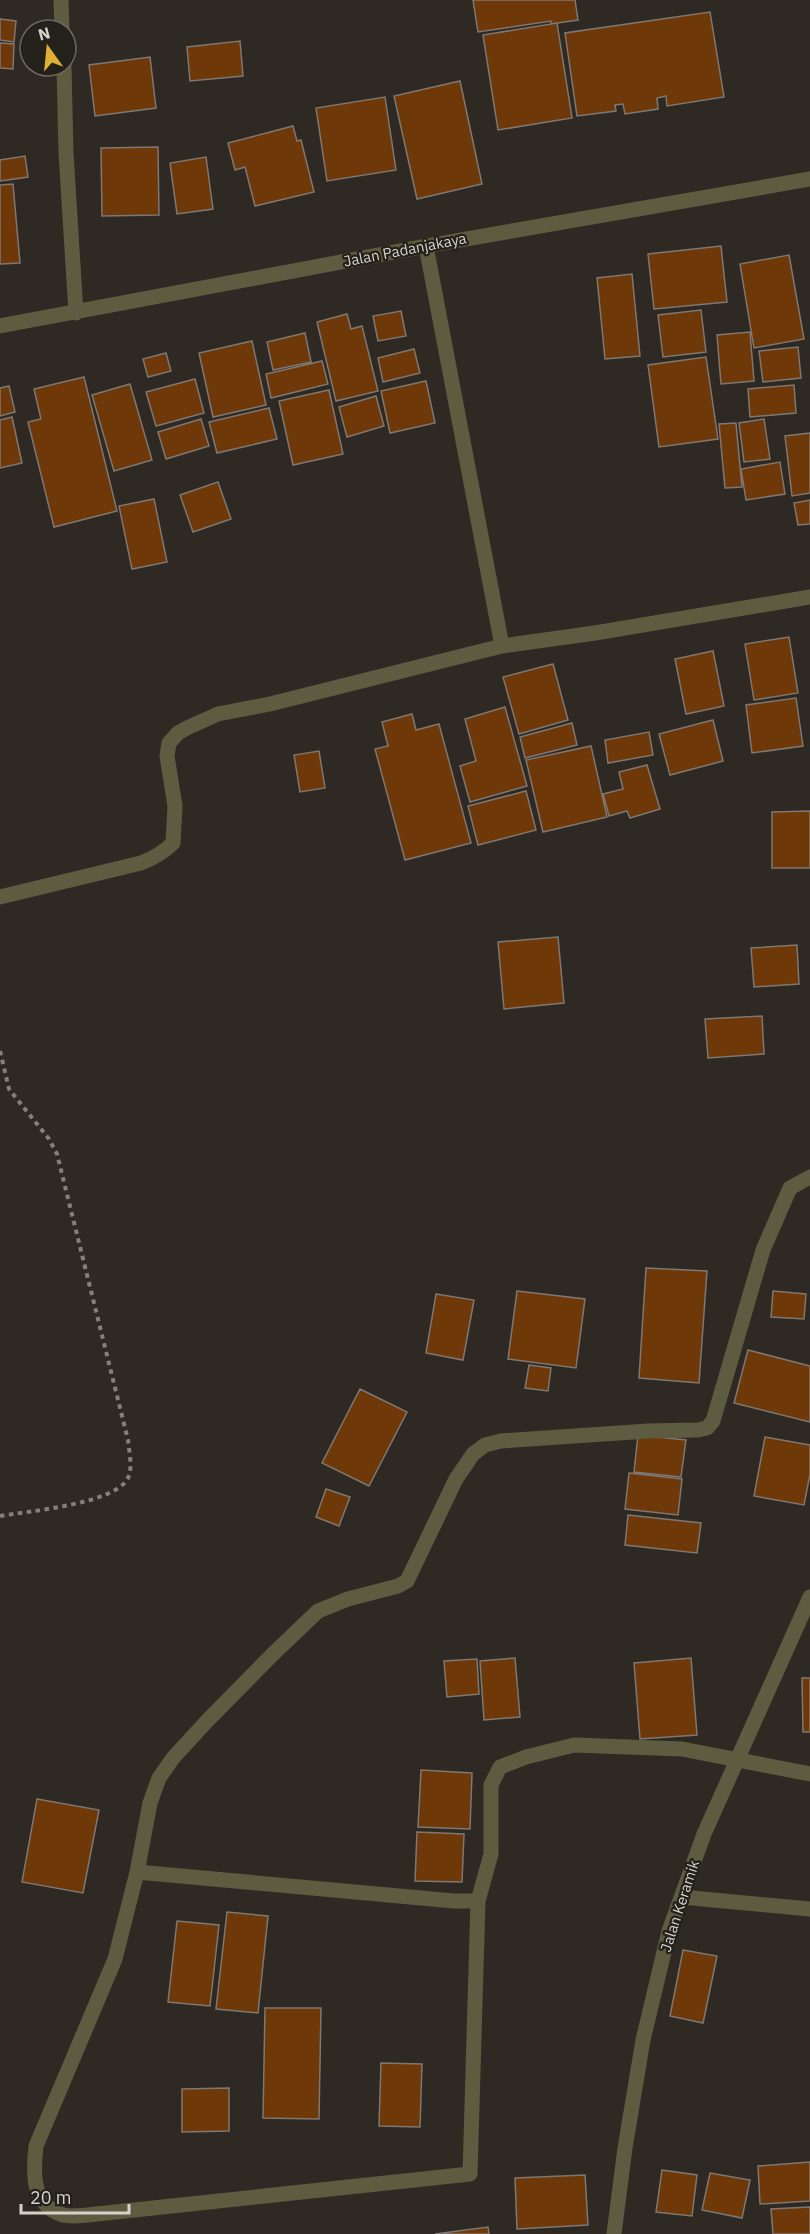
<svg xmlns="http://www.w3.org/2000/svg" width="810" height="2234" viewBox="0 0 810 2234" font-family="'IBM Plex Sans',sans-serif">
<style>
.building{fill:#6e3809;stroke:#7f7772;stroke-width:1.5}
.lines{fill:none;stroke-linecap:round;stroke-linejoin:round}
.path{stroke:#84817b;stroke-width:4;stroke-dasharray:4.5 4.5;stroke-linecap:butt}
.minor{stroke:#5d5c40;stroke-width:15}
.tertiary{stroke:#5d5c40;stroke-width:15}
.labels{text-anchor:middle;stroke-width:4.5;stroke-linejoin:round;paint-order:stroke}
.street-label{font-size:15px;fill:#d5d2cd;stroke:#24201a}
</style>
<rect width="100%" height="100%" fill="#2e2a23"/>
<path class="building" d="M473 0H575L578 20 551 24V21L478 32Z
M710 12 724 97 667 106 666 96 657 98 658 109 625 114 623 104 615 105 616 111 577 116 565 33Z
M0 19 16 21 14 42 0 40Z
M557 23 572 118 498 130 483 35Z
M240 41 243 76 190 81 187 47Z
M0 43 14 44 13 69 0 68Z
M150 57 156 108 95 116 89 65Z
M460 81 482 184 417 199 394 96Z
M385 97 396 170 327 181 316 108Z
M293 126 297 141 301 140 314 192 255 206 245 167 235 170 228 143Z
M158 147 159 215 102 216 101 148Z
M25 156 28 177 0 181V160Z
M206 157 213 209 177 214 170 163Z
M13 184 20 263 0 264V185Z
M721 246 727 302 654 309 648 254Z
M789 255 804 339 754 348 740 264Z
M632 274 640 356 605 359 597 278Z
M701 310 706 352 663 357 658 315Z
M401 311 406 336 378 341 373 316Z
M347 314 351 329 362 326 378 391 336 401 317 322Z
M750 332 754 381 721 384 717 335Z
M305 333 311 362 273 370 267 342Z
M252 341 266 405 213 417 199 353Z
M798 347 801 378 763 382 759 351Z
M414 349 420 373 383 382 378 358Z
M166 353 171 371 148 377 143 359Z
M706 357 718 439 659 447 648 365Z
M322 361 328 384 271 398 266 374Z
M84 377 117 511 54 527 28 422 41 419 34 389Z
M195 379 204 413 156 426 146 392Z
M426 381 435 423 390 433 381 391Z
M130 384 152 460 114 471 92 395Z
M794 385 796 413 750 417 748 389Z
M9 386 15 412 0 416V388Z
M329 390 343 454 293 465 279 401Z
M376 396 384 426 347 437 339 407Z
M269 408 277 439 217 453 209 422Z
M12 417 22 463 0 468V420Z
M201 419 209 446 166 459 158 432Z
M764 419 770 459 744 462 739 423Z
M736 423 742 487 725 488 719 424Z
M810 433V493L792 496 785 436Z
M780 462 785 494 746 500 741 469Z
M218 482 231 519 193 532 180 495Z
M154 499 167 562 132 569 119 506Z
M810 500V524L798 525 794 503Z
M789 637 798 693 754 700 745 644Z
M713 651 724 706 686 714 675 659Z
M553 664 568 720 519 734 503 677Z
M796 698 803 746 752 753 746 705Z
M505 707 527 786 470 802 460 766 476 761 465 719Z
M412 714 416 730 439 724 471 843 405 860 375 749 388 746 382 722Z
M713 720 723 761 670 775 659 734Z
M572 723 577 745 525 758 520 737Z
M649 732 653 755 608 763 605 740Z
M591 746 607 817 543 832 526 760Z
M319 751 325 788 300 792 294 755Z
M647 765 660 809 630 818 627 811 609 816 603 794 623 789 619 772Z
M526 791 536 830 478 845 468 806Z
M810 811V868H772V812Z
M558 937 564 1003 504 1009 498 942Z
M797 945 799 984 754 987 751 948Z
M762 1016 764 1054 708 1058 705 1019Z
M646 1268 707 1271 699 1383 639 1378Z
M517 1291 585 1299 576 1368 508 1359Z
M773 1291 806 1294 804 1319 771 1317Z
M436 1294 474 1300 463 1360 426 1353Z
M748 1350 810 1366V1422L734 1403Z
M529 1365 551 1368 548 1391 525 1388Z
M360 1389 407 1412 369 1486 322 1463Z
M638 1435 686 1440 681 1477 634 1472Z
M765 1437 810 1445V1474L804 1505 754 1496Z
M629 1473 682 1479 678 1515 625 1509Z
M326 1489 350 1497 339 1526 316 1517Z
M628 1515 701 1523 697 1553 625 1545Z
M515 1658 520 1717 484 1720 480 1661Z
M691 1658 697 1735 640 1739 634 1663Z
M477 1659 479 1694 447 1697 444 1661Z
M802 1678H810V1732H803Z
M421 1770 472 1773 470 1829 418 1827Z
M37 1799 99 1810 83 1893 22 1882Z
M417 1832 464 1834 462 1882 415 1881Z
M227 1912 268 1916 258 2013 216 2009Z
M177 1921 219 1925 210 2006 168 2002Z
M683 1950 717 1956 703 2023 670 2016Z
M265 2008H321L319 2119 263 2118Z
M381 2063 422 2064 420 2127 379 2126Z
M229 2088V2131L182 2132V2089Z
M810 2162V2201L760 2204 758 2166Z
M662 2170 697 2175 692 2216 656 2212Z
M710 2173 750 2180 742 2218 702 2210Z
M585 2175 588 2225 517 2229 515 2178Z
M810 2207V2234H773L771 2209Z
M488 2227 489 2234H435Z"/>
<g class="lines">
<path class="path" d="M0 1051 9 1089 49 1139 57 1154 128 1440C129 1451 133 1468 128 1478 115 1504 29 1511 0 1516"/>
<path class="minor" d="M61 0 62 30
M64 66 66 153 76 313
M426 246 502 646
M0 326 426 246 810 179
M0 897 141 863C154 858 163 853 173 843L175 806 167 756 169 743 178 733 189 727 218 714 270 704 502 646 595 633 810 597
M137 1872 454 1901H478L491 1854V1785L500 1767 526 1757 574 1745 682 1749 810 1774
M682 1897 810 1909
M478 1901 470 2174 106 2213C93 2214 75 2218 63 2215 31 2205 33 2172 36 2146L115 1959 137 1872 150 1803 159 1778 173 1758 207 1721 273 1654 318 1611 348 1599 398 1586 407 1581 456 1479 473 1454 485 1445 501 1441 648 1431 698 1430 707 1428 713 1421 763 1250 790 1188 810 1177"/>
<path class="tertiary" d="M614 2234 625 2148 643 2040 669 1931 704 1834 810 1597"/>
</g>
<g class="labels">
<g class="street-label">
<text transform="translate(405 250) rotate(-11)" y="5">Jalan Padanjakaya</text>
<text transform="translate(680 1906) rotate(-72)" y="5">Jalan Keramik</text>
</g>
</g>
<g transform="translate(48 48) rotate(345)"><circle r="28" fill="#24201a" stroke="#6b6762" stroke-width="1.5"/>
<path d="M0-4.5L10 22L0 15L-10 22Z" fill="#dfb034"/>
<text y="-9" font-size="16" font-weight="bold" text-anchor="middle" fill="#d5d2cd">N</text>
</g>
<path d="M21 2204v9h108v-9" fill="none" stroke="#d5d2cd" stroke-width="3"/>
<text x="30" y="2204" font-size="18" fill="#d5d2cd" stroke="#24201a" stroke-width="4.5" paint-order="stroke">20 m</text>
</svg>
